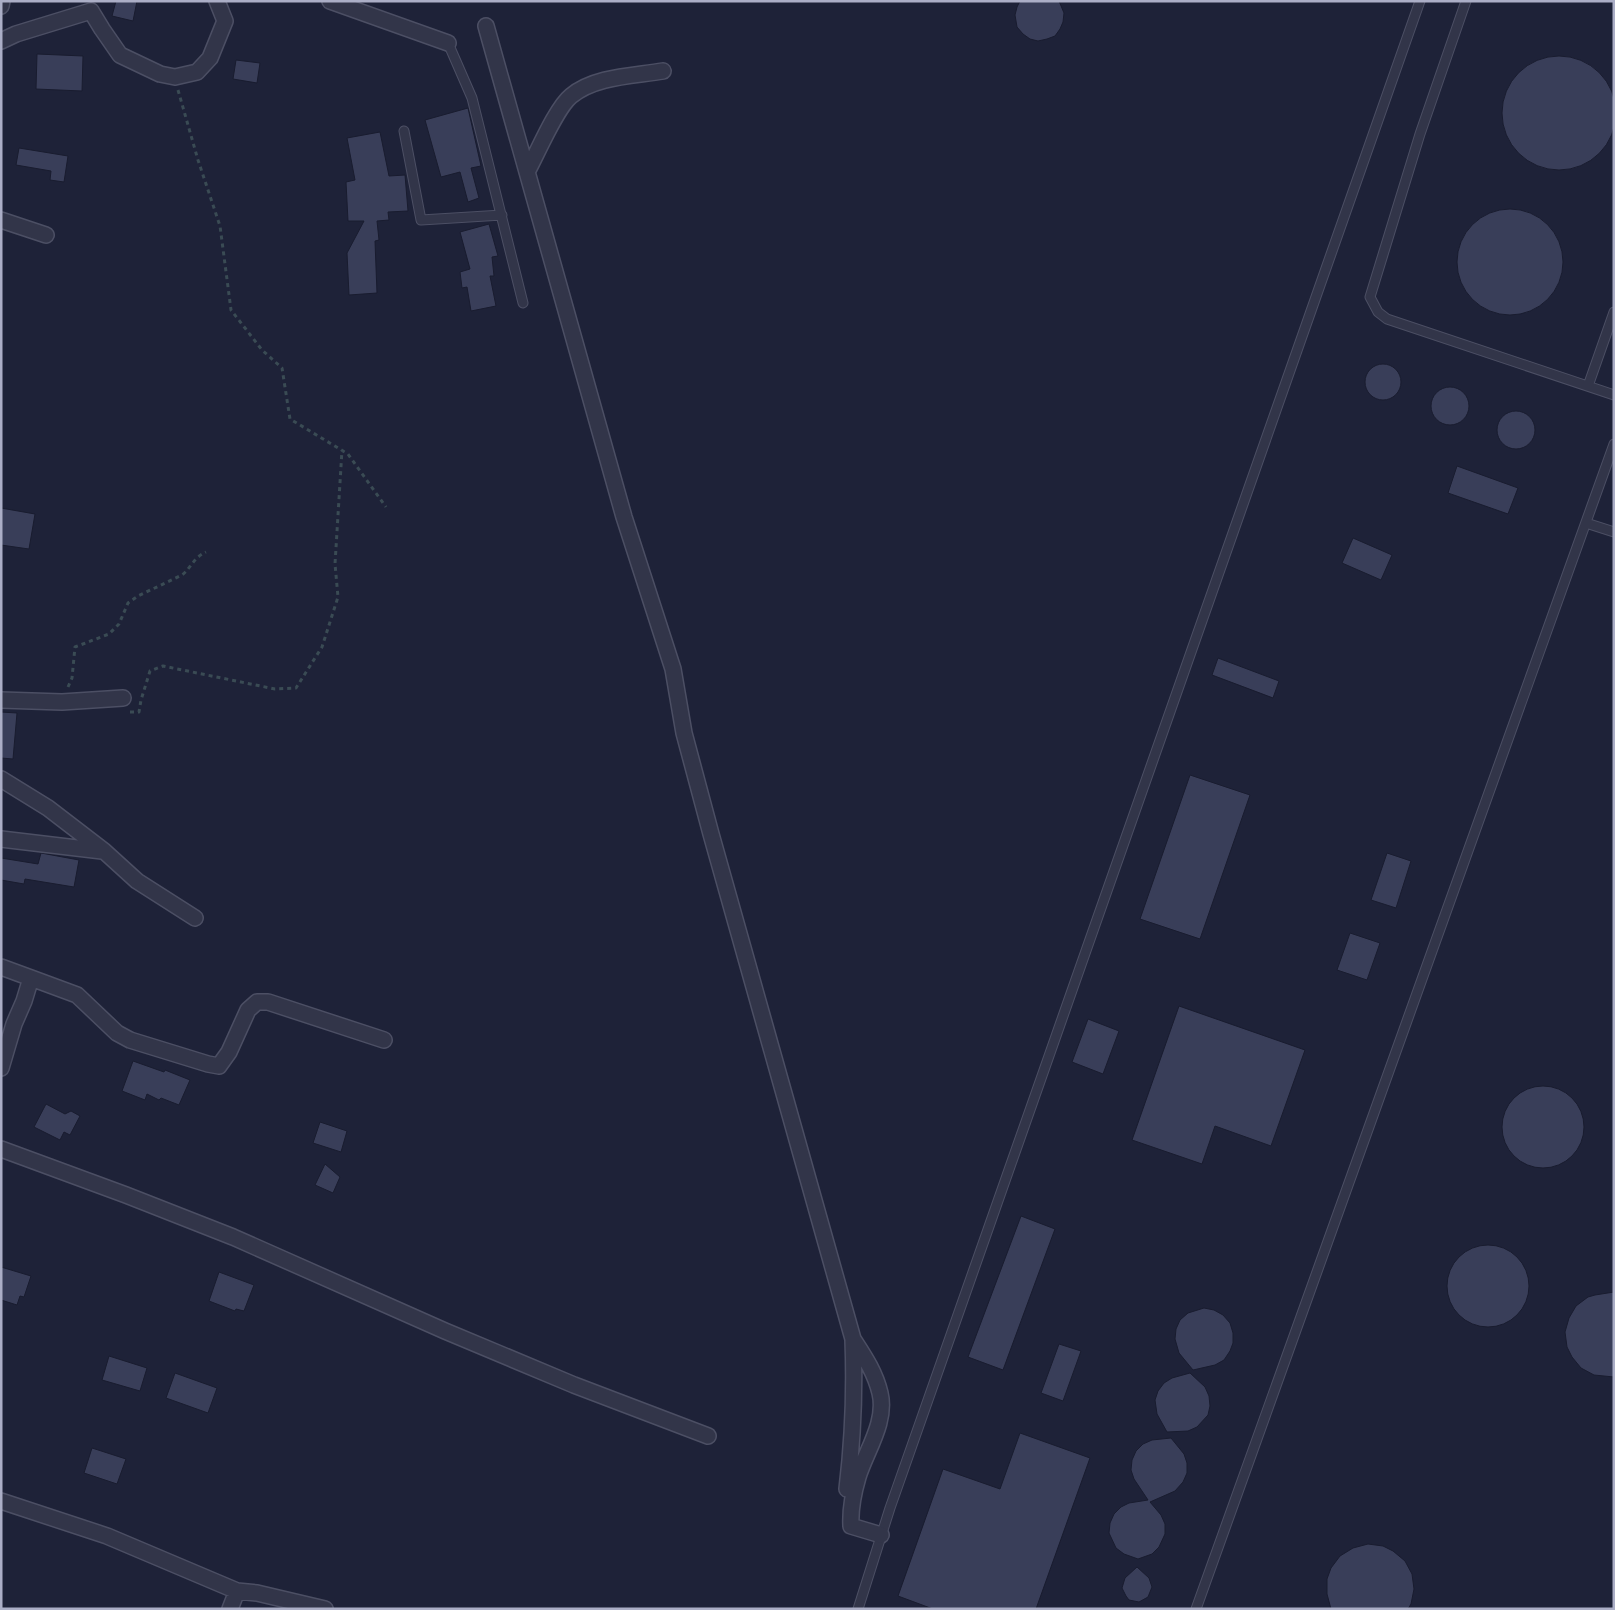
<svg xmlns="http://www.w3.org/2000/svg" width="1615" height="1610" viewBox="0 0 1615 1610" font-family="Roboto,sans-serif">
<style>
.building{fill:#393e59;stroke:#191c2f}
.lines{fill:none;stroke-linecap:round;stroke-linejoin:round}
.service-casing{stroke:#4c4f64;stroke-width:11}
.minor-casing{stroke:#4c4f64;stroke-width:18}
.path{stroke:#3a4b54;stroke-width:3;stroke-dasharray:4 4;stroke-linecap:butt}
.service{stroke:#323549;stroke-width:9}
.minor{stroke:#323549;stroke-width:15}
</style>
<rect width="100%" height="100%" fill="#1e2238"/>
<path class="building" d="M116 1H137L133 21 112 16Z
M1020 1H1059L1064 13 1063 22 1060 29 1055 36 1047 39 1038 41 1030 39 1023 34 1017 27 1015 15 1017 7Z
M37 54 83 56 82 91 36 89Z
M1502 113a57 57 0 1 1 114 0a57 57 0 1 1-114 0Z
M236 60 260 63 257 83 233 79Z
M468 108 481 166 471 168 479 198 468 202 460 172 441 177 425 120Z
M380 132 389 176 405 175 408 211 388 212 389 220 377 221 379 240 375 241 377 293 349 295 347 253 364 221H348L346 182 355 180 347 138Z
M19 148 68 156 64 182 50 180 51 171 16 165Z
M1457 262a53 53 0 1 1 106 0a53 53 0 1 1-106 0Z
M489 224 498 256 492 257 494 276H490L496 306 471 311 467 287 462 288 460 272 470 269 460 232Z
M1365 382a18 18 0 1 1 36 0a18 18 0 1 1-36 0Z
M1431 406a19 19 0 1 1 38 0a19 19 0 1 1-38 0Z
M1497 430a19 19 0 1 1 38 0a19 19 0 1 1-38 0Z
M1457 466 1518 488 1508 514 1448 493Z
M1 508 35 514 29 549 1 545Z
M1353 538 1392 555 1381 580 1342 563Z
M1218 658 1279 681 1273 698 1212 675Z
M1 712 17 713 13 759 1 758Z
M1190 775 1250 795 1200 939 1140 919Z
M41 853 79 860 74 887 25 879 24 884 1 880V858L38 864Z
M1387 853 1411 861 1396 908 1371 900Z
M1350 933 1380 943 1367 980 1337 970Z
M1179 1006 1305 1050 1271 1146 1215 1126 1202 1164 1132 1140Z
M1088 1019 1119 1031 1103 1074 1072 1062Z
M133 1061 164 1072 165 1070 190 1080 179 1105 161 1098 159 1100 147 1094 145 1100 122 1091Z
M1502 1127a41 41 0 1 1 82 0a41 41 0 1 1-82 0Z
M46 1104 65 1114 71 1111 80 1116 70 1135 64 1132 60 1140 34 1127Z
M320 1122 347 1131 341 1152 313 1143Z
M325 1164 340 1177 333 1193 315 1185Z
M1021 1216 1055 1229 1003 1370 968 1357Z
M1447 1286a41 41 0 1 1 82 0a41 41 0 1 1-82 0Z
M1 1267 31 1276 24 1297 20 1296 17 1305 1 1300Z
M219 1272 254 1285 244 1311 236 1309 235 1311 209 1301Z
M1614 1292V1377L1594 1375 1581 1368 1572 1357 1567 1347 1565 1332 1569 1318 1576 1306 1588 1297 1595 1295Z
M1204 1308 1214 1310 1223 1315 1230 1323 1233 1333V1343L1230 1351 1224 1360 1215 1365 1193 1370 1179 1353 1175 1339 1176 1329 1180 1320 1188 1313Z
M1059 1344 1081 1351 1063 1401 1041 1393Z
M109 1356 147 1368 140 1391 102 1380Z
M175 1373 217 1388 208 1413 166 1398Z
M1190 1373 1205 1387 1209 1396 1210 1406 1208 1415 1197 1427 1188 1431 1167 1432 1157 1414 1155 1400 1158 1391 1164 1383 1172 1378Z
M1020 1433 1090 1458 1036 1609H933L898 1596 943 1469 1000 1489Z
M1171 1438 1184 1454 1187 1463V1473L1183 1482 1175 1491 1150 1502 1161 1515 1165 1524V1534L1159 1547 1152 1554 1138 1559 1124 1554 1116 1548 1109 1533 1110 1523 1114 1514 1121 1507 1129 1503 1148 1500 1134 1479 1131 1470 1132 1460 1136 1451 1143 1444 1152 1440Z
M92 1448 126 1459 117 1484 84 1473Z
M1368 1544 1383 1546 1393 1551 1405 1561 1412 1574 1414 1589 1411 1604 1408 1609H1331L1327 1594V1579L1331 1568 1340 1556 1353 1548Z
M1137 1567 1149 1578 1152 1587 1148 1597 1139 1602 1129 1600 1126 1596 1122 1588 1125 1578Z"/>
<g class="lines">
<g class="service-casing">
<path id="service" d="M1466 1 1420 134 1370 297 1378 312 1387 319 1614 395
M448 43 472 98 523 303
M404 131 421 220 502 215
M1588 386 1614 312
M1586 523 1614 532
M858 1609 890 1508 1420 1
M1196 1609 1614 444"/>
</g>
<g class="minor-casing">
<path id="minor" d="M330 1 448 43
M1 6 2 1
M486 26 624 517 673 669 684 733 711 834 853 1339C864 1356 875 1372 880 1393 887 1422 866 1451 858 1477 853 1494 850 1509 851 1526L881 1535
M1 41 16 34 91 11 102 29 120 55 160 74 175 77 197 72 210 58 225 21 217 1
M527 172C537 154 556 108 571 96 595 76 634 76 663 71
M1 220 46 235
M1 700 62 702 123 698
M1 779 48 808 104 851 137 881 195 918
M1 839 102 851
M1 967 31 978 24 1001 14 1024 1 1068
M31 978 77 995 117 1033 130 1040 208 1064 219 1066 229 1052 248 1010 257 1002H268L384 1040
M1 1149 126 1195 233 1237 445 1331 574 1385 708 1436
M847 1489C853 1439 855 1391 853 1340
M1 1501 107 1536 237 1591 257 1593 325 1609
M230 1609 237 1591"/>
</g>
<path class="path" d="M178 90 198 160 220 226 231 310 262 350 282 368 290 419 348 454 386 507
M68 687 72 678 75 647 109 634 119 624 128 603 138 596 182 575C192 567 193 558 206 552
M130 712H139L141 700 150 671 163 666 275 689 296 688 322 647 338 597 335 564 342 450"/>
<use href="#service" class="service"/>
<use href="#minor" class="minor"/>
</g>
<rect width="1615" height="1610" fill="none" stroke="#abaec6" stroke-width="5"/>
</svg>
